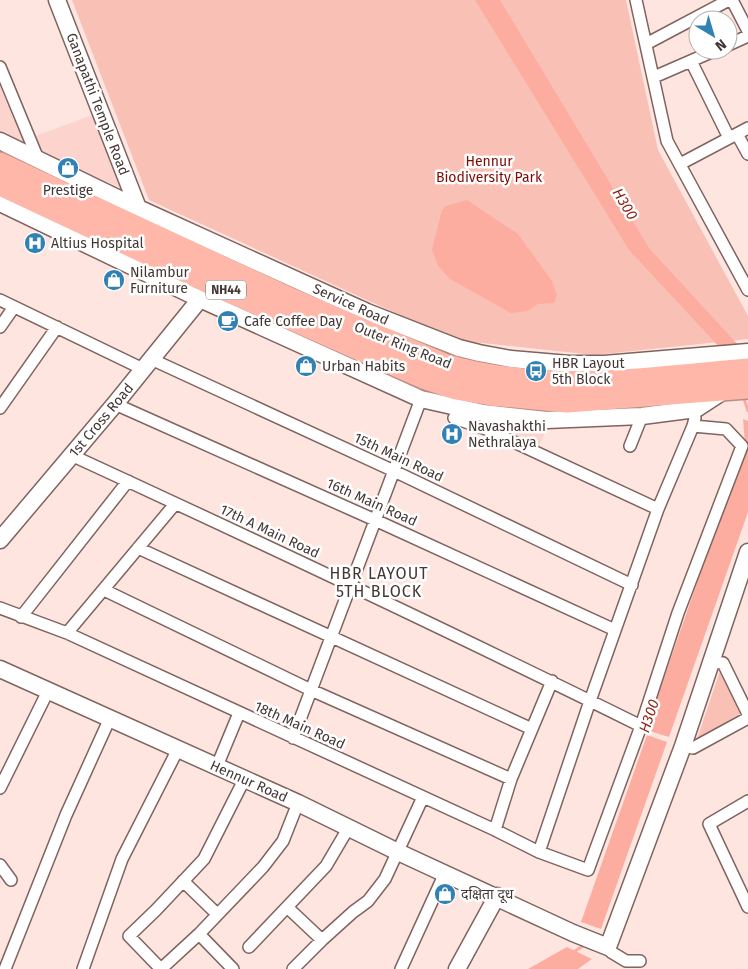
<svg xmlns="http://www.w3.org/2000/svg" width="748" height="969" viewBox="0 0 748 969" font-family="'Fira Sans','Noto Sans Devanagari',sans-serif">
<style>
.built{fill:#fcd4cd}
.green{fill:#f9c0b6}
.water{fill:#fdada0}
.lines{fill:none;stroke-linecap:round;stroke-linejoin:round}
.stream{stroke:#fdada0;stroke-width:3}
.street-casing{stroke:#7f635f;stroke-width:14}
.secondary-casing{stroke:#7f635f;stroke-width:19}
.highway-casing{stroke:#bd8a81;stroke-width:24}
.street{stroke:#fff;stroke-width:11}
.secondary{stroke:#fff;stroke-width:16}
.highway{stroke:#ffb7aa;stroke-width:21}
.labels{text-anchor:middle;stroke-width:5;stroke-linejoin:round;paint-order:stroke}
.shield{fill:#fff;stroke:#7b7372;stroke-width:1}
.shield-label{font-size:12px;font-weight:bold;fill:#433735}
.street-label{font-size:14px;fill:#433735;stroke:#fff}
.park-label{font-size:14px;fill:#7f0803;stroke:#fff}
.poi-label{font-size:14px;fill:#433735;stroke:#fff;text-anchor:start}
.water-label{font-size:15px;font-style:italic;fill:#901f15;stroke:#fff}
.quarter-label{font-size:16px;letter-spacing:1px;fill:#433735;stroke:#fff}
</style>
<rect width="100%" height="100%" fill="#ffe5e0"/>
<path class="built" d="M12 77 35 136 93 115 121 188 0 135V82Z
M489 422 549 424 539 446Z"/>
<path class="green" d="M72 0H626L658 150 748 316V339L594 355 454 340 149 200Z
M720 671 741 713 697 739Z"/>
<path class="water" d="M475 0H500L649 248 740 347 722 350 629 250Z
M467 200 518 234 552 281 557 296 554 303 538 304 528 311 511 313 450 279 438 266 432 250 442 210 446 206Z
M743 419 748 421V512L669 737 646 730 745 444Z
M647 735 667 742 601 929 581 922Z
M567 947 592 959 578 969H528Z"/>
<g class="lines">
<path class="stream" d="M743 395 748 411
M572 953 586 944"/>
<g class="street-casing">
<path id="street" d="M636 0 667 141 748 290
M732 0 748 31
M646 44 729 0
M728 45 748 36
M691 61 729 138
M0 67 38 159
M654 77 716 50
M737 134 748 154
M680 164 748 128
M0 300 143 369
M0 327 14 307
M151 359 394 471 632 585
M115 404 375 520 615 630
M0 408 57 327
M454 418 486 429 658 509
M630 446 642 416
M71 455C262 543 453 633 641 726
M138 548 532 729
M104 590 311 690 511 779
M0 608 67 633 495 830 539 852 588 870 641 726 678 613 742 446 726 429 693 426
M21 617 128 481
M67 633 175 504
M711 662 723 663 748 714
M293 738 421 399
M683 746 693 748 748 718
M217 766 239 713
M0 788 48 691
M748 801 709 824 748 907
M495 830 511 779 552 681
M539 852 590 701 658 509 693 426 695 418
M0 865 11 880
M183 881 217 914
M322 940 287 907 326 866 349 827
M249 947 287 907
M611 952 626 961H640
M5 969 66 815 110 718
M83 969 122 859 178 749
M161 969 129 936 156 910 204 859 244 780
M161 969 199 934
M233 969 199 934 263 867 283 841 298 803
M293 969 322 940 353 912 368 901 385 879 423 797
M401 969 445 873"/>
</g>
<g class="secondary-casing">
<path id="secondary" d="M57 0 138 208
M0 141 138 208 367 312 459 348 479 353 511 359 569 364H604L748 352
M0 203 200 299 421 399 483 413 547 420 642 416 696 409 722 392
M0 540 115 404 200 299
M0 669 298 803 398 852 573 933 608 947 683 746 748 552
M457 969 497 896"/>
</g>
<g class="highway-casing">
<path id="highway" d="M0 163 292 299 444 364C544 394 646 378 748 369
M0 185 207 282 382 360 423 378 456 389 491 395 567 402 748 388"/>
</g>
<use href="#street" class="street"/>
<use href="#secondary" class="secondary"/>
<use href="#highway" class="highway"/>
</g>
<defs>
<g id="shop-disc" transform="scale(1.125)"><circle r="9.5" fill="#3182b3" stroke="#fff"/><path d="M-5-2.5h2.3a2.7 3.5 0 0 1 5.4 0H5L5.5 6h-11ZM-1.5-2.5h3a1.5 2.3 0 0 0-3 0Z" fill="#fff"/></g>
<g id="hospital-disc" transform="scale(1.125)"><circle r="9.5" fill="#3182b3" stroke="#fff"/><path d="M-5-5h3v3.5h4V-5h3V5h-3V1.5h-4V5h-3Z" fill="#fff"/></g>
<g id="cafe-disc" transform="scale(1.125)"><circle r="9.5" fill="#3182b3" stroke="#fff"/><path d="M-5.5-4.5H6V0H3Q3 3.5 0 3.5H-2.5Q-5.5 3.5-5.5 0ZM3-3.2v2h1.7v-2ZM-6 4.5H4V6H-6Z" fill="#fff"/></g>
<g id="bus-disc" transform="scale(1.125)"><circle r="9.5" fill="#3182b3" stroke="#fff"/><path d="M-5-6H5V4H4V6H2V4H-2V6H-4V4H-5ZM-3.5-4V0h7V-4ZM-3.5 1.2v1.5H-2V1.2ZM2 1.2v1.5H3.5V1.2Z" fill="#fff"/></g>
</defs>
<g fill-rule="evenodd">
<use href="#shop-disc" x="68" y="168"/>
<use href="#hospital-disc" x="35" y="243"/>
<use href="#shop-disc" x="114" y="280"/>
<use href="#cafe-disc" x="228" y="321"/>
<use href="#shop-disc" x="306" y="366"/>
<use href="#bus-disc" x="536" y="371"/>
<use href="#hospital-disc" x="452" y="434"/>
<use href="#shop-disc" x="445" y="894"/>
</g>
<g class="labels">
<rect class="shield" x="206" y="280.5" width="40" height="19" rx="4"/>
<g class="shield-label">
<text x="226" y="294">NH44</text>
</g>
<g class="street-label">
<text transform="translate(98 104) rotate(69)" y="5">Ganapathi Temple Road</text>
<text transform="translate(351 304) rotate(24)" y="5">Service Road</text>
<text transform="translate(403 345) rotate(22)" y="5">Outer Ring Road</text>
<text transform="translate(101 420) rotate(-50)" y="5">1st Cross Road</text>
<text transform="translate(399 457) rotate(25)" y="5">15th Main Road</text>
<text transform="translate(372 502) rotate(24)" y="5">16th Main Road</text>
<text transform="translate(270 531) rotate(25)" y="5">17th A Main Road</text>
<text transform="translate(300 725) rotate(24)" y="5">18th Main Road</text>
<text transform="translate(249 781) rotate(24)" y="5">Hennur Road</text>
</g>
<g class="park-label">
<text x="489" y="166">Hennur<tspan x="489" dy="16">Biodiversity Park</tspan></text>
</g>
<g class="poi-label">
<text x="68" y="195" text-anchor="middle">Prestige</text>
<text x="51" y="248">Altius Hospital</text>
<text x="130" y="277">Nilambur<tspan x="130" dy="16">Furniture</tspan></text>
<text x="244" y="326">Cafe Coffee Day</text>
<text x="552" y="368">HBR Layout<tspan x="552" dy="16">5th Block</tspan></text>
<text x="322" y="371">Urban Habits</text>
<text x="468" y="431">Navashakthi<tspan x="468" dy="16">Nethralaya</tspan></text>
<text x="461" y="899">दक्षिता दूध</text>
</g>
<g class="water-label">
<text transform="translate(625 204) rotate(59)" y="5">H300</text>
<text transform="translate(649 716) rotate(-72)" y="5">H300</text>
</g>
<g class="quarter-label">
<text x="379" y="579">HBR LAYOUT<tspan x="379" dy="18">5TH BLOCK</tspan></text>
</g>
</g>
<g transform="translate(713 35) rotate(142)"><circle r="24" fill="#ffffff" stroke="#b4afae"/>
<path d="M0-4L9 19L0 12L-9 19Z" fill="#3182b3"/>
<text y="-8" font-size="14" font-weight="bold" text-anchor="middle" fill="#433735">N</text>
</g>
</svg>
